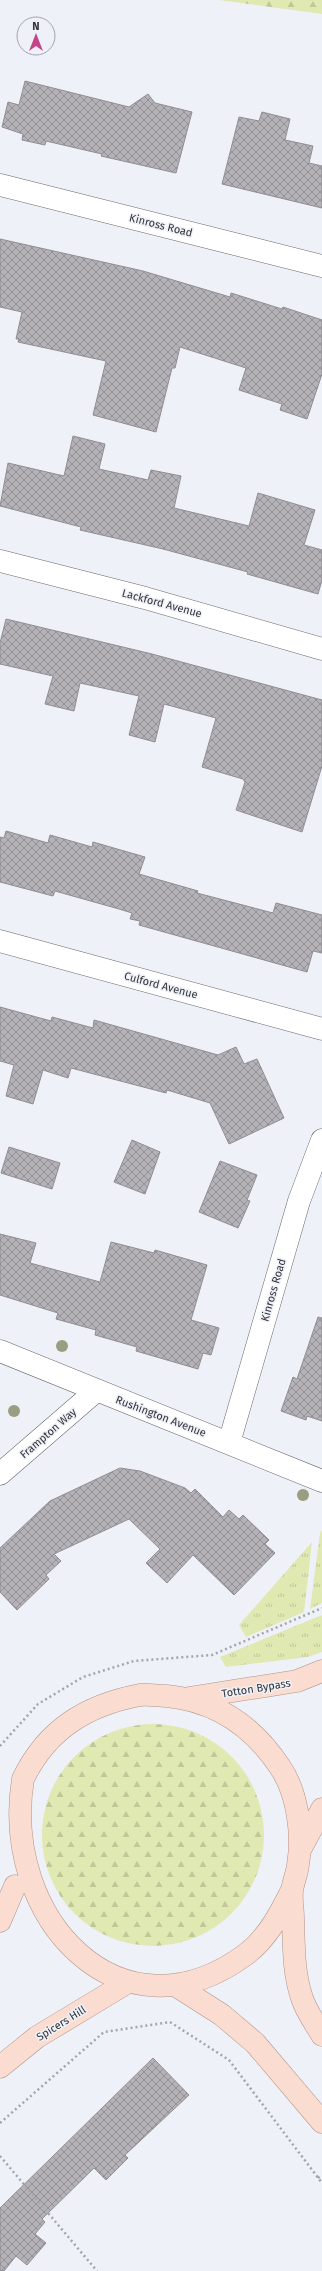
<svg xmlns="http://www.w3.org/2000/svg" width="322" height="2271" viewBox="0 0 322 2271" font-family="'Fira Sans',sans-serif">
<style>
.grass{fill:url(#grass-tufts)}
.forest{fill:url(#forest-firs)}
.building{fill:url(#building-cross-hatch);stroke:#908d93}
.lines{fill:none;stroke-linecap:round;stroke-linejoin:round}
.minor-casing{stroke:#67696f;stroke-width:23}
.primary-casing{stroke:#b29288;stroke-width:23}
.path{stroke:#a3a5ab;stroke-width:2.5;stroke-dasharray:2 3;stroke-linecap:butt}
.minor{stroke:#fff;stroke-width:22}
.primary{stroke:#fadcd1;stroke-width:22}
.tree{fill:#999e80}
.labels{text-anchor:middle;stroke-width:3;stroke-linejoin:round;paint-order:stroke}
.street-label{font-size:11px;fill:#333437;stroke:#eef1f8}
</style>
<defs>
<pattern id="grass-tufts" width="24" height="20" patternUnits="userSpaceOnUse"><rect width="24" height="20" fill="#dfe9b1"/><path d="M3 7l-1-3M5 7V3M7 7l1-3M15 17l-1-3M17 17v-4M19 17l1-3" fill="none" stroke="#c0c899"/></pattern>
<pattern id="forest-firs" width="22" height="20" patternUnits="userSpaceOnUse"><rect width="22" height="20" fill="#dfe9b1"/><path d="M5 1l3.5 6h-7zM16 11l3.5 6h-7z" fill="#c0c899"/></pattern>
<pattern id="building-cross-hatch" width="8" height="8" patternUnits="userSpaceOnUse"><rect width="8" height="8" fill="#b4b1b7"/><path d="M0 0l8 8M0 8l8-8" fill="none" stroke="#939196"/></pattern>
</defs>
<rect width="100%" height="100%" fill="#eef1f8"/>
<path class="grass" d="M322 1530V1603L310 1609 320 1533Z
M312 1542 304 1612 246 1637 239 1625Z
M322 1615V1652L308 1657 226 1667 220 1657Z"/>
<path class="forest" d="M219 0H322V14Z
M42 1835a111 111 0 1 1 222 0a111 111 0 1 1-222 0Z"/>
<path class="building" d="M25 81 129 107 148 94 155 103 192 112 176 173 101 156 102 154 46 141 45 145 22 140 23 134 2 127 8 102 19 105Z
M262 112 290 119 285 140 313 146 309 163 322 166V208L222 184 239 117 259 121Z
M0 239 143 271 230 297 231 293 282 309 283 307 322 320V374L307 419 280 410 282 404 239 390 246 368 180 347 175 368H172L156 432 93 415 106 361 18 342 19 339H16L22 312 0 307Z
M73 436 105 444 99 469 148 480 151 470 181 476 174 508 249 526 258 493 315 510 304 545 322 550V580L318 594 247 574 248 572 163 549 80 530 81 527 0 506 8 463 64 476Z
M6 619 152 654 322 700V766L302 832 236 810 245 782 243 779 202 767 216 718 164 704 155 742 129 735 139 696 80 683 74 711 45 704 53 676 0 664V643Z
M6 831 48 843 50 835 92 847 93 842 145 857 139 874 198 891 197 893 273 913 276 903 322 915V953L313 951 307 972 139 925 140 921 130 919 132 913 119 909 55 891 53 896 0 882V837L4 838Z
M0 1007 51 1021 52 1017 93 1028 94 1020 218 1055 236 1047 244 1064 257 1059 284 1118 229 1144 210 1103 167 1090 166 1093 71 1068 68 1078 43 1070 33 1104 6 1096 14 1065 0 1061Z
M132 1140 160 1152 145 1194 114 1182Z
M9 1147 60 1163 52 1189 1 1173Z
M220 1161 257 1175 247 1200 250 1201 238 1228 199 1212Z
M0 1234 36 1243 30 1263 100 1282 111 1242 154 1253 155 1250 207 1265 191 1320 219 1328 211 1355 203 1353 198 1369 136 1351 137 1347 95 1335 96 1330 56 1319 58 1313 0 1295Z
M318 1317 322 1318V1421L307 1416 306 1420 281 1411 293 1377 297 1379Z
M120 1468 140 1471 185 1488 191 1493 195 1489 223 1517 229 1510 239 1519 243 1515 269 1540 265 1544 275 1553 234 1595 193 1555 167 1583 146 1563 160 1549 129 1519 54 1554 61 1561 46 1575 49 1579 17 1610 0 1592V1548L50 1501Z
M153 2058 189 2095 125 2155 128 2158 106 2180 94 2168 42 2219 45 2222 35 2234 46 2243 27 2265 16 2256 4 2271H0V2208Z"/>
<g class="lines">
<g class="minor-casing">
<path id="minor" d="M0 185 322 266
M0 561 145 598 322 649
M0 941 322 1029
M0 1351 322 1481
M229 1443 299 1201 322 1140
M0 1474 96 1391"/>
</g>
<g class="primary-casing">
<path id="primary" d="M189 1698 297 1681 322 1671
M301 1848 322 1809
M292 1890C280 1914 267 1939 245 1955 121 2046 0 1919 23 1779 47 1729 87 1705 140 1695 149 1694 158 1696 167 1696 217 1701 253 1726 280 1767 298 1793 303 1835 298 1865 297 1874 293 1882 292 1891 291 1900 293 1909 293 1918 294 1944 293 1972 302 1998 306 2011 315 2023 322 2035
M0 1921 15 1886
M175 1985 222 2015 255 2043 322 2122
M0 2067 37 2037 125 1984"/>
</g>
<path class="path" d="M0 1746 38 1704 83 1677 134 1661 212 1655 322 1608
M0 2123 104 2032 170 2022 229 2060 322 2183
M0 2156 97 2271
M318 2178 322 2175"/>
<use href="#minor" class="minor"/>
<use href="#primary" class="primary"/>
</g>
<g class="tree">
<circle cx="62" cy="1346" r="6"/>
<circle cx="14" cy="1411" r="6"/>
<circle cx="303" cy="1495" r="6"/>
</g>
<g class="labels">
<g class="street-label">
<text transform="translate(161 225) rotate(14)" y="4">Kinross Road</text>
<text transform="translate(162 603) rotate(15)" y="4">Lackford Avenue</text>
<text transform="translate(161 985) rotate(15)" y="4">Culford Avenue</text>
<text transform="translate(273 1290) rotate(-74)" y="4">Kinross Road</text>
<text transform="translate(161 1416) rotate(21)" y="4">Rushington Avenue</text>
<text transform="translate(48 1433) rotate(-41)" y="4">Frampton Way</text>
<text transform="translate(256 1688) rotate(-9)" y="4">Totton Bypass</text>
<text transform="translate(61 2023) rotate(-32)" y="4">Spicers Hill</text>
</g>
</g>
<g transform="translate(36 36)"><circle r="19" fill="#eef1f8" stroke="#a3a5ab"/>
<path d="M0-3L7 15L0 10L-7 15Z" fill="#c6438a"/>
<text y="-6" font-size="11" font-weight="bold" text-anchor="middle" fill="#333437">N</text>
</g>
</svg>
